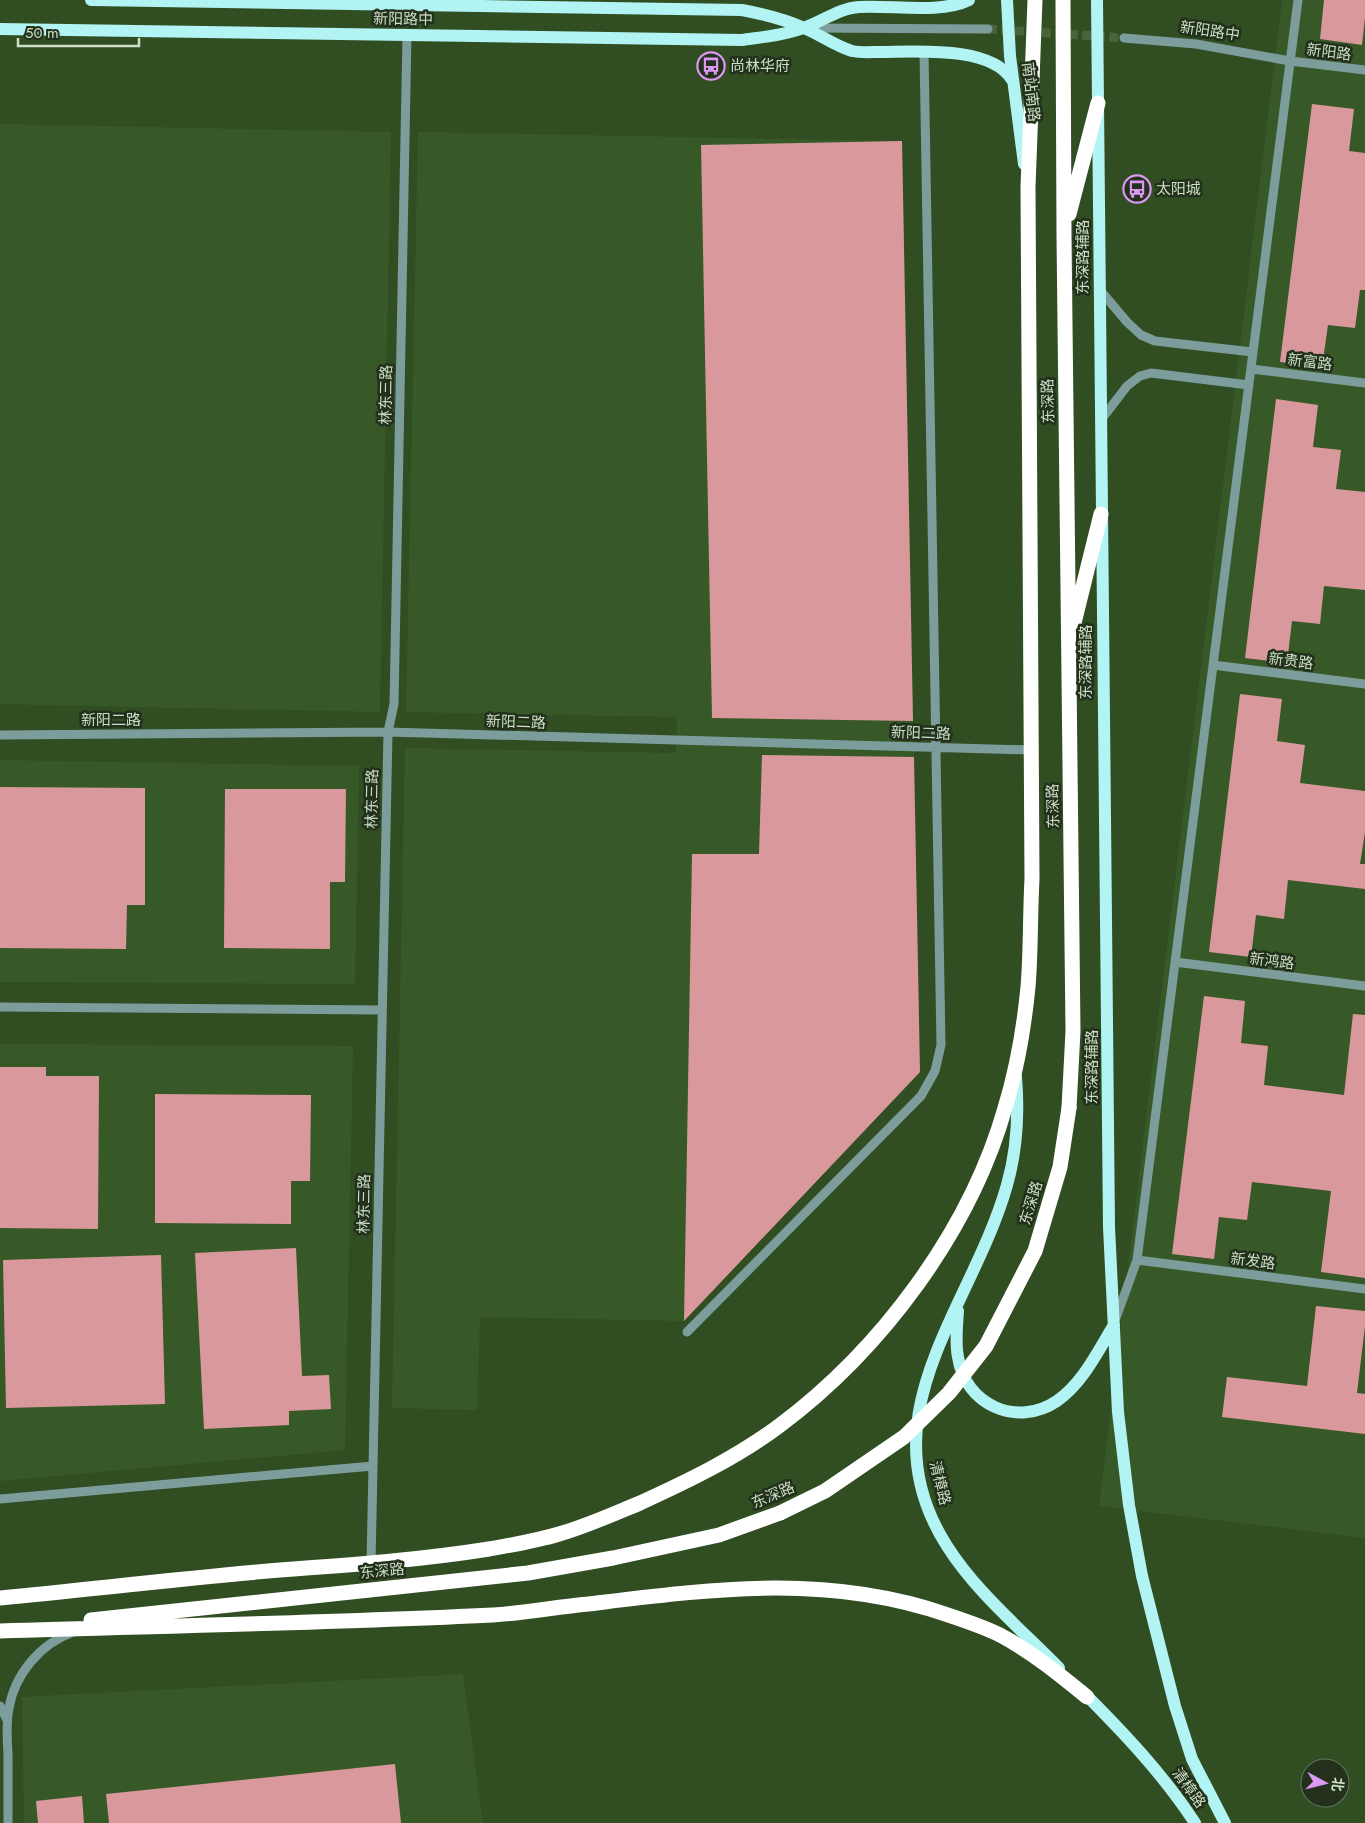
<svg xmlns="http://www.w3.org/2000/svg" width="1365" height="1823" viewBox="0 0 1365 1823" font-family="Jost,'Noto Sans SC',sans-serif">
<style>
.built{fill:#375927}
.building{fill:#d9999c}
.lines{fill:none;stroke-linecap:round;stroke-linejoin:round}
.minor-tunnel{stroke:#48643b;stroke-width:9;stroke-dasharray:9 4.5;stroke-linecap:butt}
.minor{stroke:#7d9d9d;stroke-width:9}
.major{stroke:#b2f3f4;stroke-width:12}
.highway{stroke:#fff;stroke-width:15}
.highway-bridge{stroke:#fff;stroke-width:15}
.labels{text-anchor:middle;stroke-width:5;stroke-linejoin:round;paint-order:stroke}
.street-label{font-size:15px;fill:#ccdec5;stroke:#22301c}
.poi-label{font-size:15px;fill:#ccdec5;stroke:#22301c;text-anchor:start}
</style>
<rect width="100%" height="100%" fill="#314e23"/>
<path class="built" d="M1282 0H1365V1538L1099 1506Z
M0 124 391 132 380 712 0 704Z
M418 132 902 141 920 1072 684 1321 480 1317 477 1410 392 1408 405 748 676 753 677 717 406 712Z
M0 760 359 766 355 984 0 982Z
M0 1044 353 1046 345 1450 0 1481Z
M463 1674 483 1823H24L22 1697Z"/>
<path class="building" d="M1324 0H1365V18L1362 45 1320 39Z
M1312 104 1354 109 1349 151 1365 153V290H1360L1355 328 1328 325 1322 367 1280 362Z
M902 141 913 721 712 718 701 145Z
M1276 399 1318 405 1313 447 1341 450 1336 489 1365 492V590L1324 586 1320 624 1292 621 1287 663 1245 658Z
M1240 694 1282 699 1277 741 1305 745 1300 783 1365 791V832L1360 864H1365V889L1288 880 1284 919 1256 915 1251 957 1209 952Z
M762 755 914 757 920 1072 684 1321 692 854H759Z
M0 787 145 788V905H127L126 949 0 948Z
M225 789H346L345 882H330V949L224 948Z
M1204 996 1245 1001 1241 1043 1268 1046 1264 1085 1344 1095 1353 1014 1365 1015V1278L1321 1272 1331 1191 1252 1182 1247 1220 1219 1217 1214 1259 1172 1254Z
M0 1067H46V1076H99L98 1229 0 1228Z
M155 1094 311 1095 310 1181H291V1224L155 1223Z
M296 1248 302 1376 329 1375 331 1409 289 1411V1425L204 1429 195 1253Z
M161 1255 165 1404 6 1408 3 1260Z
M1316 1306 1365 1311V1326L1357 1393 1365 1394V1434L1222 1417 1227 1377 1307 1386Z
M395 1764 401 1823H109L106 1794Z
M82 1796 84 1823H38L36 1801Z"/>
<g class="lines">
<path class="minor-tunnel" d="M988 29 1124 38"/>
<path class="minor" d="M808 28 988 29
M1124 38 1196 44 1290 61 1365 70
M1100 290 1127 322 1141 335 1155 341 1253 352
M1251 369 1365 383
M1101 420 1127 386 1140 376 1151 373 1249 385
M1213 665 1365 684
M0 735 388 732 1031 750
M1175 962 1365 986
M0 1007 382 1010
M1137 1260 1365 1289
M1116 1318 1137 1260 1298 0
M687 1332 921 1096 935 1071 941 1045 924 52
M0 1499 373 1466
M371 1564 388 732 394 704 407 35
M0 1706 7 1720
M8 1823C8 1800 8 1777 8 1754 7 1739 6 1723 9 1708 15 1674 40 1644 73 1632"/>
<path class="major" d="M91 0 742 10C763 14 784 19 804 28 821 35 835 46 852 51 861 53 871 52 879 52 915 52 991 45 1012 80
M1007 0 1010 56 1024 164
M1097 0 1109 1227 1118 1412 1129 1505 1142 1576 1175 1706 1192 1759 1225 1823
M0 29 742 40C763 37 786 35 806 27 823 21 840 8 859 7 892 5 940 14 969 0
M1016 1077C1019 1113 1017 1150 1007 1185 972 1309 863 1415 947 1546 976 1592 1021 1629 1059 1668
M958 1311C957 1326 955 1342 958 1357 965 1405 1017 1428 1057 1401 1083 1383 1098 1351 1114 1325
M1082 1691C1123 1732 1163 1774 1195 1823"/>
<path class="highway" d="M1063 0 1064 235 1073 1031 1069 1108
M1069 214 1098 103
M1074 623 1101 514
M0 1598C93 1589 187 1578 280 1570 350 1565 420 1560 489 1549 512 1545 536 1541 559 1534 587 1526 613 1514 640 1503 688 1481 736 1458 779 1426 881 1350 970 1231 1005 1108 1017 1069 1024 1028 1028 987 1031 951 1030 915 1032 879L1028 187 1035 0
M91 1620 528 1573 613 1558 719 1535 780 1513
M0 1631C164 1626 329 1623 493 1615 525 1613 556 1607 588 1604 712 1589 827 1573 948 1615 966 1621 984 1627 1000 1635 1032 1652 1060 1675 1087 1697"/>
<path class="highway-bridge" d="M780 1513 825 1491 904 1437 949 1393 986 1346 1035 1251 1060 1167 1069 1108"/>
</g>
<defs>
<g id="bus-ring" transform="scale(1.4375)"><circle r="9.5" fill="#22301c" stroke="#dc99f4" stroke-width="1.5"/><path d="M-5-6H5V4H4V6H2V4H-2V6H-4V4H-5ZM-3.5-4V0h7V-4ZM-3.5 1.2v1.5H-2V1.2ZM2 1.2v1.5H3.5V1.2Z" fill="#dc99f4"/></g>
</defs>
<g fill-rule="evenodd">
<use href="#bus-ring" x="711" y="66"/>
<use href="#bus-ring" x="1137" y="189"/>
</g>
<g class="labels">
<g class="street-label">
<text transform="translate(403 19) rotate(1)" y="5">新阳路中</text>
<text transform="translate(1210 31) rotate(8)" y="5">新阳路中</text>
<text transform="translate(1329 52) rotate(7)" y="5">新阳路</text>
<text transform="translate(1031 92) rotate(83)" y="5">南站南路</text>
<text transform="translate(1083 257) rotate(-90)" y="5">东深路辅路</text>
<text transform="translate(1310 362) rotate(7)" y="5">新富路</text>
<text transform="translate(386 395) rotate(-89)" y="5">林东三路</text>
<text transform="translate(1048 401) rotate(-91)" y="5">东深路</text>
<text transform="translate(1291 661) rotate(7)" y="5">新贵路</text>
<text transform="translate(1086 662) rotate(-90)" y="5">东深路辅路</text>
<text x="111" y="725">新阳二路</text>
<text transform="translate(516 722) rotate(2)" y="5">新阳二路</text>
<text transform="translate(921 733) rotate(2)" y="5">新阳二路</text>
<text transform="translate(372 799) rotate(-89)" y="5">林东三路</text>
<text transform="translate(1053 806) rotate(-91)" y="5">东深路</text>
<text transform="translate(1272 961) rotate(7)" y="5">新鸿路</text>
<text transform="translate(1092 1067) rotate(-90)" y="5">东深路辅路</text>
<text transform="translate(1031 1203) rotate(-73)" y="5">东深路</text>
<text transform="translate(364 1204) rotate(-89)" y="5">林东三路</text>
<text transform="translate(1253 1261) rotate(7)" y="5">新发路</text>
<text transform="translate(940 1483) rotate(76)" y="5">清樟路</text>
<text transform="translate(773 1495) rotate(-23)" y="5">东深路</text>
<text transform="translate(382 1571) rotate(-6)" y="5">东深路</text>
<text transform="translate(1189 1788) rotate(54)" y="5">清樟路</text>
</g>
<g class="poi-label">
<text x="730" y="71">尚林华府</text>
<text x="1156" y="194">太阳城</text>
</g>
</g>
<g transform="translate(1325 1783) rotate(97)"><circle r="24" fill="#22301c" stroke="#667660"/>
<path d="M0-4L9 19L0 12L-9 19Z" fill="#dc99f4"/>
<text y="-8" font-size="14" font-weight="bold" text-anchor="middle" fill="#ccdec5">北</text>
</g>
<path d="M18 38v8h121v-8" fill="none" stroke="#ccdec5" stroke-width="2.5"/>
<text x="25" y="38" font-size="15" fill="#ccdec5" stroke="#22301c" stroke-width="4" paint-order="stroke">50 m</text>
</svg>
